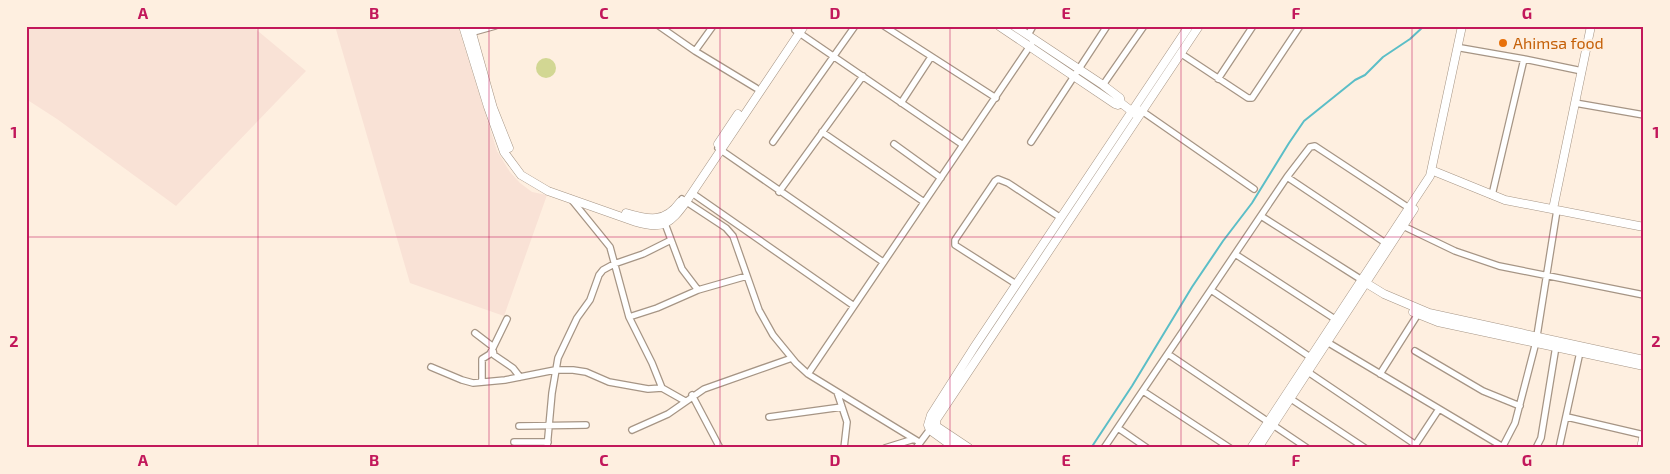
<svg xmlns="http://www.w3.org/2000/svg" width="1670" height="474" viewBox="0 0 1670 474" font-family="'Exo 2',sans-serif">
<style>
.industrial{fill:#f9e2d6}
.green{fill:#d2d793}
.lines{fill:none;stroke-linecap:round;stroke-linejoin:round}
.stream{stroke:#5bbec7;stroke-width:2}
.minor-casing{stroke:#a69585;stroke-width:8}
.tertiary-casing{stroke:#a69585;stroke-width:9}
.minor{stroke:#fff;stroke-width:5.5}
.tertiary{stroke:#fff;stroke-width:8}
.grid{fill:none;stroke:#c2185b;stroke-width:1;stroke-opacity:0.55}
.food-dot{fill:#e8710a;stroke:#feefe0;stroke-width:2}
.labels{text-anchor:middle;stroke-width:4;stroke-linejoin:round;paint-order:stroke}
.food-label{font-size:16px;fill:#c56008;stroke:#feefe0;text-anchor:start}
.neatline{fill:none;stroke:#c2185b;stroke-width:2}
.grid-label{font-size:16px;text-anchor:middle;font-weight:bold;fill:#c2185b}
</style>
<rect width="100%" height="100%" fill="#feefe0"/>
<path class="industrial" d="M26 26H252L306 71 176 206 57 119 26 99Z
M335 26H458L497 151 510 172 520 183 532 192 547 195 504 316 410 283Z"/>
<path class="green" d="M536 68a10 10 0 1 1 20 0a10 10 0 1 1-20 0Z"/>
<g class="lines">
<path class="stream" d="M1091 448 1132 386 1192 287 1223 241 1252 203 1289 143 1304 121 1355 80 1365 75 1383 57 1410 39 1424 26"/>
<g class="minor-casing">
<path id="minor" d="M659 26 695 51 756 88
M884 26 996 98
M795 30 963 145
M470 33 495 26
M1028 35 1033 26
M1461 48 1524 59 1582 71
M695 51 713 26
M1180 53 1248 98H1252L1300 26
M1218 79 1253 26
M1103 85 1144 26
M901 103 931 57
M1575 103 1644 115
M1139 109 1254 189
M822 132 924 202
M773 142 855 26
M1031 142 1107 26
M894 144 941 178
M718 148 883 262
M1287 177 1387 244
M779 192 863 76
M692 193 854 306
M1492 195 1524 59
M571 199 610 247 629 317 652 363 662 388
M682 199 726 228 733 236 759 310 773 335 796 363 808 374 919 442
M1261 216 1365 282
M664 221 682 269 698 290
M1403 226 1455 251 1499 266 1644 295
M1235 254 1338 321
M1016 284 955 245V240L995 181 998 179 1008 183 1061 218
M1211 290 1313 359
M629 317 657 308 698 290 747 276
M475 333 492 346 494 355 513 368 520 377
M1327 342 1503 447
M1415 351 1483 391 1520 406
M1168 354 1307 448
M431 367 462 380 473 383 505 380 555 370H573L586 372 609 382 648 389 662 388 685 401
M1308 372 1416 445
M808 374 1032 43
M1380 374 1418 314
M482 382V359L490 354 507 319
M1143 391 1230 448
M837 392 847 422 844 448
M692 395 720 448
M1291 399 1365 448
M769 417 842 407
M1567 417 1644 435
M519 426 586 425
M1118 428 1147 448
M632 430 668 414 704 389 792 358
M514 442H548
M1414 447 1439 409
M547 448 552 393 558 358 577 318 590 300 599 275 603 270 614 264 643 254 671 240
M885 448 914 439
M916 448 931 428
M1104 448 1287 177 1310 147 1315 146 1412 210
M1502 448 1515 423 1536 342 1557 210
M1536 448 1541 438 1556 346
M1559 448 1580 352"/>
</g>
<g class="tertiary-casing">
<path id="tertiary" d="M463 26 488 107 504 152 521 175 548 191 636 222C663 230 670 224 686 202L804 26
M470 26 493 108 509 148
M999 26 1115 104 1118 105 1121 103
M1014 26 1103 85 1120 98 1121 103 1134 113
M718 144 738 114
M1436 172 1505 200 1644 227
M1553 209 1591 26
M626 213C649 220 665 223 680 202
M1366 283 1384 294 1429 313 1644 360
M1413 312 1438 322 1644 366
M955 448 930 430 928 425 931 415 975 346 1189 26
M969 448 936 426V420L1199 26
M1251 448 1430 176 1462 26
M1258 448 1414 209
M1641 448 1644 434"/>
</g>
<use href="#minor" class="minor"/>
<use href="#tertiary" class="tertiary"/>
</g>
<path class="grid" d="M258 26V448M489 26V448M720 26V448M950 26V448M1181 26V448M1412 26V448M26 237H1644"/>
<circle class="food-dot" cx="1503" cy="43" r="5"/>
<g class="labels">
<g class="food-label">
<text x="1513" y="49">Ahimsa food</text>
</g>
</g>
<rect width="1670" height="474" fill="none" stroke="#feefe0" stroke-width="55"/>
<rect x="28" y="28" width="1614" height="418" class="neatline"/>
<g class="grid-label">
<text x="143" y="19">A</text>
<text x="374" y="19">B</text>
<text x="604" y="19">C</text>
<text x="835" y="19">D</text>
<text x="1066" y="19">E</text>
<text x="1296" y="19">F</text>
<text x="1527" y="19">G</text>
<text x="14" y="138">1</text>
<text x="1656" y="138">1</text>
<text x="14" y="347">2</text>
<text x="1656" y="347">2</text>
<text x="143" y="466">A</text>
<text x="374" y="466">B</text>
<text x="604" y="466">C</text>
<text x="835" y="466">D</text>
<text x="1066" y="466">E</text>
<text x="1296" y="466">F</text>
<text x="1527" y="466">G</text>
</g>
</svg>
